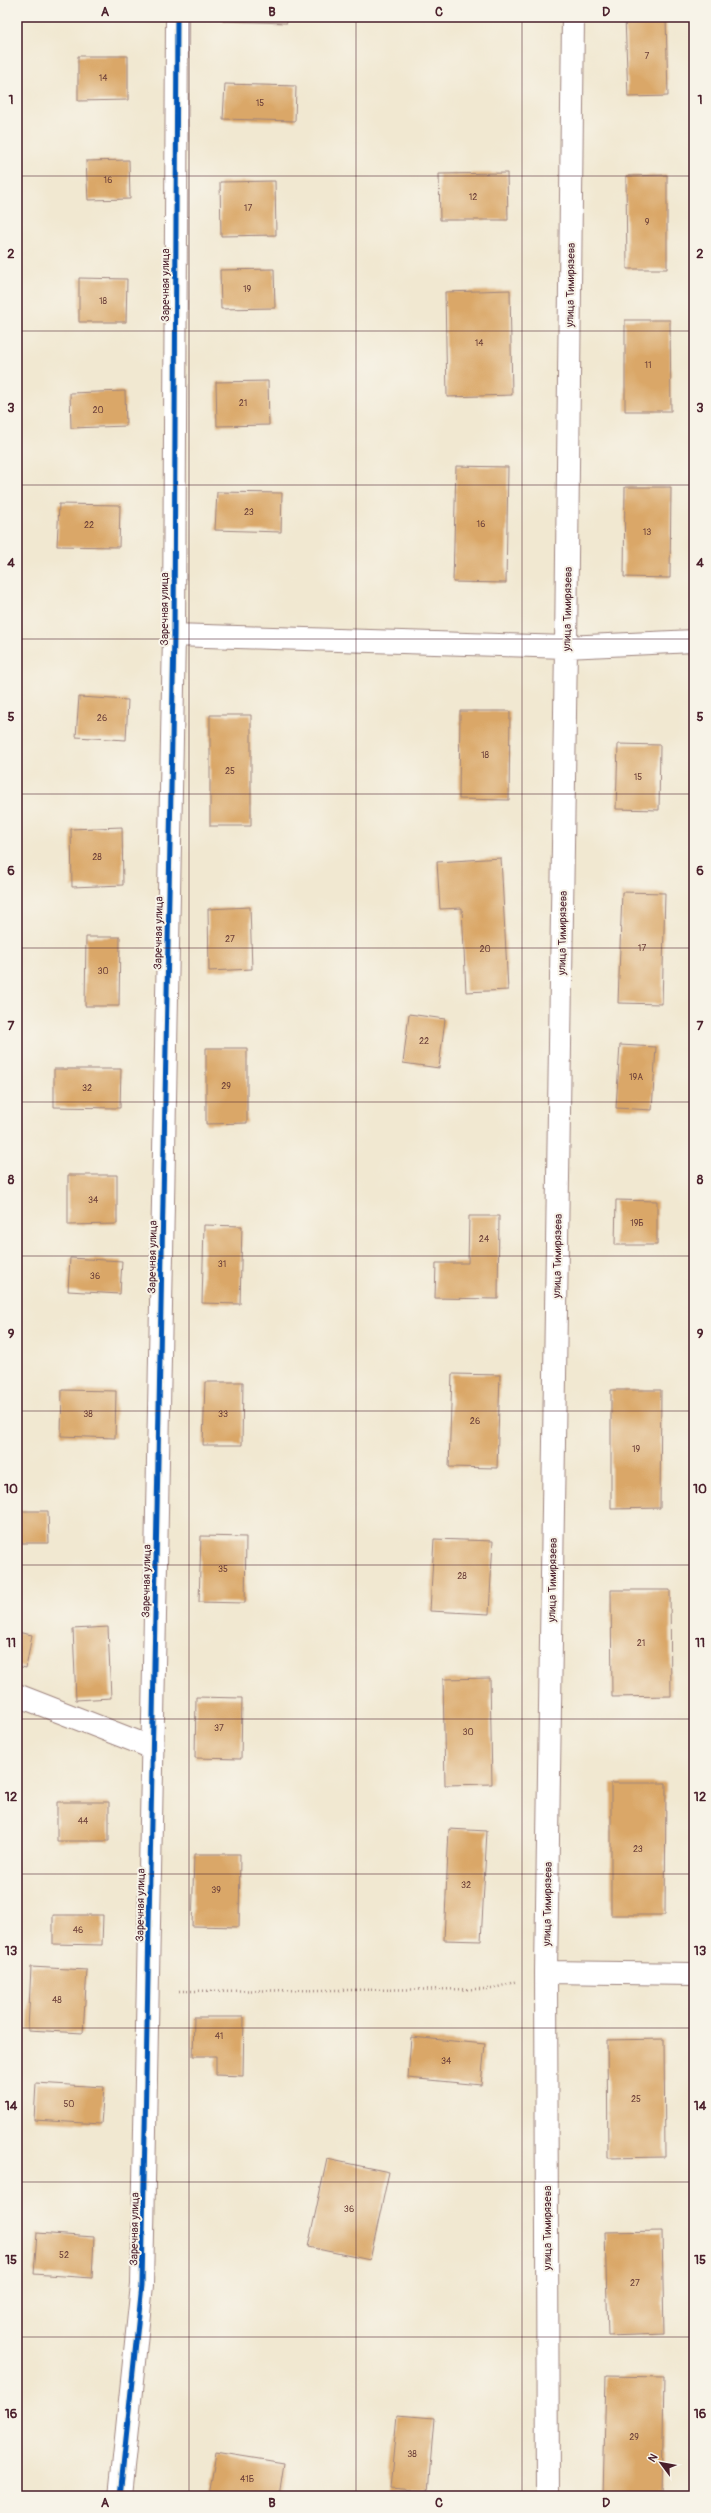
<svg xmlns="http://www.w3.org/2000/svg" width="711" height="2513" viewBox="0 0 711 2513" font-family="Pangolin,sans-serif">
<style>
.building{fill:#daa767}
.lines{fill:none;stroke-linecap:round;stroke-linejoin:round}
.minor-casing{stroke:#9e847e;stroke-width:24}
.path{stroke:#9e847e;stroke-width:2.5;stroke-dasharray:1 3;stroke-linecap:butt}
.minor{stroke:#fff;stroke-width:22}
.cycleway-casing{stroke:#f7f3e8;stroke-width:8}
.cycleway{stroke:#0057b8;stroke-width:5}
.grid{fill:none;stroke:#4a1f2b;stroke-width:1;stroke-opacity:0.55}
.labels{text-anchor:middle;stroke-width:4;stroke-linejoin:round;paint-order:stroke}
.number-label{font-size:9px;fill:#6e413a}
.street-label{font-size:11px;fill:#4a1f2b;stroke:#f7f3e8}
.neatline{fill:none;stroke:#4a1f2b;stroke-width:1.5}
.grid-label{font-size:13px;text-anchor:middle;font-weight:bold;fill:#4a1f2b}
</style>
<rect width="100%" height="100%" fill="#f7f3e8"/>
<filter id="ink" filterUnits="userSpaceOnUse"><feTurbulence type="fractalNoise" baseFrequency=".025" numOctaves="2"/><feDisplacementMap in="SourceGraphic" scale="8" xChannelSelector="R" yChannelSelector="G"/><feConvolveMatrix kernelMatrix="1 2 1 2 8 2 1 2 1" color-interpolation-filters="sRGB"/></filter>
<filter id="wash" filterUnits="userSpaceOnUse"><feTurbulence type="fractalNoise" baseFrequency=".012" numOctaves="4" result="noise"/><feDisplacementMap in="SourceGraphic" scale="16" xChannelSelector="R" yChannelSelector="G"/><feGaussianBlur stdDeviation="0.9" result="paint"/><feColorMatrix in="noise" values="0 0 0 0 0 0 0 0 0 0 0 0 0 0 0 0 0 1.4 0 .05"/><feComposite in="paint" operator="in"/></filter>
<g filter="url(#wash)">
<rect width="100%" height="100%" fill="#f1e8d1"/>
<g id="blocks">
<path class="building" d="M223 17H288L287 23 223 21Z
M625 17H666L668 96 628 97Z
M78 56H128V100L78 101Z
M225 84 296 86 295 121 223 119Z
M129 160 130 199 88 200 86 161Z
M507 173 508 220H440L439 174Z
M667 175V269H627L626 176Z
M275 181 276 235 221 236 220 182Z
M274 269 275 308 221 309 220 270Z
M79 278 127 279 126 322H79Z
M510 290 512 395 447 397 445 292Z
M625 320H670L671 411H625Z
M268 381 269 425 217 426 216 382Z
M125 391 126 426 71 428 70 393Z
M456 466 508 467 506 583 453 582Z
M625 487H671L670 578 624 577Z
M217 492 282 493 281 532 215 530Z
M59 504 120 505 119 547 57 546Z
M79 697 128 700 126 740 76 737Z
M460 711H510L509 800 459 799Z
M210 715H251V826H210Z
M618 744 660 745 659 810 616 809Z
M122 827 123 885 72 887 71 829Z
M501 858 508 990 466 992 462 908 440 909 437 862Z
M622 892 665 893 662 1004 618 1003Z
M250 907 252 969 209 971 208 909Z
M86 937H120L119 1006H85Z
M409 1014 445 1019 439 1068 403 1063Z
M620 1045 656 1047 652 1110 616 1108Z
M206 1048H247V1123L206 1124Z
M54 1069H121L120 1108 54 1107Z
M68 1175H117V1224L68 1225Z
M616 1200 657 1201V1245H615Z
M469 1216H499L498 1299 435 1298 436 1263H468Z
M204 1225 242 1226 240 1304 202 1303Z
M70 1258 122 1261 120 1294 68 1291Z
M452 1374 500 1375 497 1468 449 1467Z
M205 1382H243L242 1445H203Z
M62 1390 116 1391 115 1438 61 1436Z
M611 1390H661L660 1508 611 1509Z
M17 1511H48L49 1543H17Z
M201 1536 246 1537 245 1603 199 1602Z
M434 1539 493 1541 489 1614 430 1611Z
M611 1590H670L671 1696 612 1697Z
M108 1627 111 1698 76 1700 73 1629Z
M17 1632 32 1635 26 1668 17 1666Z
M490 1678 492 1784 445 1785 443 1679Z
M196 1697 242 1698 241 1759 195 1758Z
M611 1783H666L665 1915H611Z
M57 1802H109V1841H57Z
M449 1829 487 1831 481 1941 444 1940Z
M194 1854H240L239 1927 192 1926Z
M53 1915H103L102 1945 53 1944Z
M31 1967 87 1970 83 2033 28 2030Z
M194 2017H244L243 2076 216 2075V2056H193Z
M411 2037 485 2044 481 2085 408 2078Z
M664 2039 665 2157 608 2158 607 2040Z
M36 2083 104 2087 101 2124 34 2120Z
M327 2159 389 2172 370 2260 308 2247Z
M662 2231 664 2334 608 2336 605 2232Z
M37 2233 94 2237 92 2278 34 2274Z
M606 2376 664 2377 662 2496H603Z
M397 2415 434 2418 428 2492 390 2489Z
M216 2452 284 2463 279 2496H209Z"/>
</g>
</g>
<g filter="url(#ink)">
<use href="#blocks" fill-opacity="0" stroke="#9e847e" stroke-width="1"/>
<g class="lines">
<g class="minor-casing">
<path id="minor" d="M174 635 566 647 694 641
M17 1695 153 1748
M546 1972 694 1974
M120 2496 142 2285 174 635 177 17
M548 2496 546 1972 566 647 573 17"/>
</g>
<path class="path" d="M179 1991 492 1989 517 1981"/>
<use href="#minor" class="minor"/>
<g class="cycleway-casing">
<path id="cycleway" d="M120 2496 142 2285 174 635 177 17"/>
</g>
<use href="#cycleway" class="cycleway"/>
</g>
</g>
<path class="grid" d="M189 17V2496M356 17V2496M522 17V2496M17 176H694M17 331H694M17 485H694M17 639H694M17 794H694M17 948H694M17 1102H694M17 1256H694M17 1411H694M17 1565H694M17 1719H694M17 1874H694M17 2028H694M17 2182H694M17 2337H694"/>
<g class="labels">
<g class="number-label">
<text x="647" y="59">7</text>
<text x="103" y="81">14</text>
<text x="260" y="106">15</text>
<text x="108" y="183">16</text>
<text x="473" y="200">12</text>
<text x="248" y="211">17</text>
<text x="647" y="225">9</text>
<text x="247" y="292">19</text>
<text x="103" y="304">18</text>
<text x="479" y="346">14</text>
<text x="648" y="368">11</text>
<text x="243" y="406">21</text>
<text x="98" y="413">20</text>
<text x="249" y="515">23</text>
<text x="481" y="527">16</text>
<text x="89" y="528">22</text>
<text x="647" y="535">13</text>
<text x="102" y="721">26</text>
<text x="485" y="758">18</text>
<text x="230" y="774">25</text>
<text x="638" y="780">15</text>
<text x="97" y="860">28</text>
<text x="230" y="942">27</text>
<text x="642" y="951">17</text>
<text x="485" y="952">20</text>
<text x="103" y="974">30</text>
<text x="424" y="1044">22</text>
<text x="636" y="1080">19А</text>
<text x="226" y="1089">29</text>
<text x="87" y="1091">32</text>
<text x="93" y="1203">34</text>
<text x="637" y="1226">19Б</text>
<text x="484" y="1242">24</text>
<text x="222" y="1267">31</text>
<text x="95" y="1279">36</text>
<text x="88" y="1417">38</text>
<text x="223" y="1417">33</text>
<text x="475" y="1424">26</text>
<text x="636" y="1452">19</text>
<text x="223" y="1572">35</text>
<text x="462" y="1579">28</text>
<text x="641" y="1646">21</text>
<text x="219" y="1731">37</text>
<text x="468" y="1735">30</text>
<text x="83" y="1824">44</text>
<text x="638" y="1852">23</text>
<text x="466" y="1888">32</text>
<text x="216" y="1893">39</text>
<text x="78" y="1933">46</text>
<text x="57" y="2003">48</text>
<text x="219" y="2039">41</text>
<text x="446" y="2064">34</text>
<text x="636" y="2102">25</text>
<text x="69" y="2107">50</text>
<text x="349" y="2212">36</text>
<text x="64" y="2258">52</text>
<text x="635" y="2286">27</text>
<text x="634" y="2440">29</text>
<text x="412" y="2457">38</text>
<text x="247" y="2482">41Б</text>
</g>
<g class="street-label">
<text transform="translate(165 285) rotate(-90)" y="4">Заречная улица</text>
<text transform="translate(570 285) rotate(-89)" y="4">улица Тимирязева</text>
<text transform="translate(164 609) rotate(-90)" y="4">Заречная улица</text>
<text transform="translate(567 609) rotate(-89)" y="4">улица Тимирязева</text>
<text transform="translate(158 933) rotate(-89)" y="4">Заречная улица</text>
<text transform="translate(562 933) rotate(-89)" y="4">улица Тимирязева</text>
<text transform="translate(557 1256) rotate(-89)" y="4">улица Тимирязева</text>
<text transform="translate(152 1257) rotate(-89)" y="4">Заречная улица</text>
<text transform="translate(552 1580) rotate(-89)" y="4">улица Тимирязева</text>
<text transform="translate(146 1581) rotate(-89)" y="4">Заречная улица</text>
<text transform="translate(547 1904) rotate(-89)" y="4">улица Тимирязева</text>
<text transform="translate(140 1905) rotate(-89)" y="4">Заречная улица</text>
<text transform="translate(547 2228) rotate(-90)" y="4">улица Тимирязева</text>
<text transform="translate(134 2229) rotate(-89)" y="4">Заречная улица</text>
</g>
</g>
<rect width="711" height="2513" fill="none" stroke="#f7f3e8" stroke-width="44"/>
<g transform="translate(661 2463) rotate(302)" stroke="#f7f3e8" stroke-width="3" paint-order="stroke">
<path d="M0-3L7 15L0 10L-7 15Z" fill="#4a1f2b"/>
<text y="-6" font-size="11" font-weight="bold" text-anchor="middle" fill="#4a1f2b">N</text>
</g>
<rect x="22" y="22" width="667" height="2469" class="neatline"/>
<g class="grid-label">
<text x="105" y="16">A</text>
<text x="272" y="16">B</text>
<text x="439" y="16">C</text>
<text x="606" y="16">D</text>
<text x="11" y="104">1</text>
<text x="700" y="104">1</text>
<text x="11" y="258">2</text>
<text x="700" y="258">2</text>
<text x="11" y="412">3</text>
<text x="700" y="412">3</text>
<text x="11" y="567">4</text>
<text x="700" y="567">4</text>
<text x="11" y="721">5</text>
<text x="700" y="721">5</text>
<text x="11" y="875">6</text>
<text x="700" y="875">6</text>
<text x="11" y="1030">7</text>
<text x="700" y="1030">7</text>
<text x="11" y="1184">8</text>
<text x="700" y="1184">8</text>
<text x="11" y="1338">9</text>
<text x="700" y="1338">9</text>
<text x="11" y="1493">10</text>
<text x="700" y="1493">10</text>
<text x="11" y="1647">11</text>
<text x="700" y="1647">11</text>
<text x="11" y="1801">12</text>
<text x="700" y="1801">12</text>
<text x="11" y="1955">13</text>
<text x="700" y="1955">13</text>
<text x="11" y="2110">14</text>
<text x="700" y="2110">14</text>
<text x="11" y="2264">15</text>
<text x="700" y="2264">15</text>
<text x="11" y="2418">16</text>
<text x="700" y="2418">16</text>
<text x="105" y="2507">A</text>
<text x="272" y="2507">B</text>
<text x="439" y="2507">C</text>
<text x="606" y="2507">D</text>
</g>
</svg>
